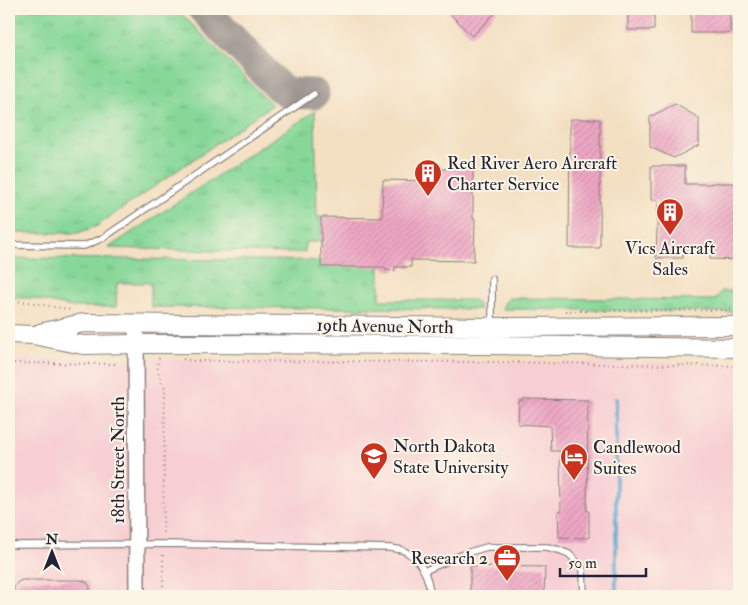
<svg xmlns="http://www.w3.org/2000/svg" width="748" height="605" viewBox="0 0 748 605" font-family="'IM FELL Double Pica',serif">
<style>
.built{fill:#f7cfd3}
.grass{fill:url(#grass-tufts);stroke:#547d6a}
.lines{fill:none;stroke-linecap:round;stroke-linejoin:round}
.stream{stroke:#5ca8d4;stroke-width:4}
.taxiway{stroke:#8a807e;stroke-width:31}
.building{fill:url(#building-hatch)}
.lane-casing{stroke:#8a807e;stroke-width:8}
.secondary-casing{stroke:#8a807e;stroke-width:18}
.primary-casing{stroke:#8a807e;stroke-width:20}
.path{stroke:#8a807e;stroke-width:2;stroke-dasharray:1 4;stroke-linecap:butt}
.lane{stroke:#fff;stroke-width:5.5}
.secondary{stroke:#fff;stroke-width:15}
.primary{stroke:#fff;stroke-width:18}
.labels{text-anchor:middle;stroke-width:4;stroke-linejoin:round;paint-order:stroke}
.poi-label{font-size:18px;fill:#22223b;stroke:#fcf5e5;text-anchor:start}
.street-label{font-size:18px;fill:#22223b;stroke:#fcf5e5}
</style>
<defs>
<pattern id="grass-tufts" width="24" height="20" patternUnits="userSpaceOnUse" patternTransform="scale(1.25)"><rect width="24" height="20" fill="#87d898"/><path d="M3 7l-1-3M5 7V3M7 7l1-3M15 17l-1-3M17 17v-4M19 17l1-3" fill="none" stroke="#74b984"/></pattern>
<pattern id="building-hatch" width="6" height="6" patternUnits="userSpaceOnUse" patternTransform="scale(1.25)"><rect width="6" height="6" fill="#eea7c4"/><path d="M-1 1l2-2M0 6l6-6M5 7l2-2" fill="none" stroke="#cc8fa9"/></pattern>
</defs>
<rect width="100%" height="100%" fill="#fcf5e5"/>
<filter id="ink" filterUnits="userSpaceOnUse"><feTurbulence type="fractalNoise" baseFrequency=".02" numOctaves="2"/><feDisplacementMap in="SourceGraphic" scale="10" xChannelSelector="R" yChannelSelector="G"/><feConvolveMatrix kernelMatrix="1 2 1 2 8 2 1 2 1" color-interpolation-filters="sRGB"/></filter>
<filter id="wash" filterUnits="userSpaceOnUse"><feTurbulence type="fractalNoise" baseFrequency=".0096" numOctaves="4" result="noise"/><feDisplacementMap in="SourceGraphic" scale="20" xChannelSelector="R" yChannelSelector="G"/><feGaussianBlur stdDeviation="1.12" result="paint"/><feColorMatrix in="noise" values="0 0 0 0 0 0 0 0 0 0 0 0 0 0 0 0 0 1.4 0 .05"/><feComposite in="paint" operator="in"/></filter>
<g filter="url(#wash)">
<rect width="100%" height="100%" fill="#f3dfc1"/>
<path class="built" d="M9 358 739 363V596H9Z"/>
<path class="grass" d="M9 9H177L272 105 97 226 78 233H9Z
M315 111 317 216 321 217V242H305V252L290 253 108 248Z
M9 258 380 261V300H474L478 304 480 309 151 307V283H117L116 307H72L30 298H9Z
M722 291H739V312L502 309 505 302 509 298 715 300Z"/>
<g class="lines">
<path class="stream" d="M616 596V399"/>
<path class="taxiway" d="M203 9 279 87 289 93 314 94"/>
</g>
<g id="blocks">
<path class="building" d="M445 9H499L472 36Z
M628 9H654V30H628Z
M691 9H730V33H691Z
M675 104 699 118V145L674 158 650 147V117Z
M570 119H600V248H569Z
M651 166H685V184H711V183H739V260L710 259V250H683V258H656L658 200H651Z
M434 169H473V219H475L474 261 411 260V267H395V271L385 270V267H321V217L382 218 383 180 434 181Z
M523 399 588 400 587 511H589V538L559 537 558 511H561L560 451H551L550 426 518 424 519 401H523Z
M470 566 545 567 544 596H470Z
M22 580H81L87 582 90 588V596H14V587L18 582Z"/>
</g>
</g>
<g filter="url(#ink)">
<use href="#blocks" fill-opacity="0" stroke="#8a807e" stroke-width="1"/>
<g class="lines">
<g class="lane-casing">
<path id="lane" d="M9 245 84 246 103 238 314 94
M492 279V325
M9 545 163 544 391 548C394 549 399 549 402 550 420 557 430 578 430 596
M424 571 466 553 487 547H547L559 550 569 554 578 563 583 570 584 596"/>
</g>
<g class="secondary-casing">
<path id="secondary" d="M136 324 137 596"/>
</g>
<g class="primary-casing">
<path id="primary" d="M40 333 83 323 492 327 739 326
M9 334 33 335 83 345 136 344 491 345 739 348"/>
</g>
<path class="path" d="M9 301 29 302 71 310
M565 311 733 310
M159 358C155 369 160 378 165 388L163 536
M183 359 193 361 492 362 739 366
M9 363 119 364
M163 596V551"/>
<use href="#lane" class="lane"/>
<use href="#secondary" class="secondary"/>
<use href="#primary" class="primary"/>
</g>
</g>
<defs>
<g id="building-pin" transform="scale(1.4375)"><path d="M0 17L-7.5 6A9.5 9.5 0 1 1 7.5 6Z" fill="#c8321e" stroke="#fcf5e5"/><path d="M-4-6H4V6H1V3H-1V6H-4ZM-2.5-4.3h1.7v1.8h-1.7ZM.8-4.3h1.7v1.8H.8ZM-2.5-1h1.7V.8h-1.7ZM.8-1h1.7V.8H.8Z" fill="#fff"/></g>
<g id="university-pin" transform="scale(1.4375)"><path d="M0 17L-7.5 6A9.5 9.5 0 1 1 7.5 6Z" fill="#c8321e" stroke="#fcf5e5"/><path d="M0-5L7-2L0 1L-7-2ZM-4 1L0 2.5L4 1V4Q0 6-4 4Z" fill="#fff"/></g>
<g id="hotel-pin" transform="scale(1.4375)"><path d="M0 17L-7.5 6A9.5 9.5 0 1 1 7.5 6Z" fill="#c8321e" stroke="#fcf5e5"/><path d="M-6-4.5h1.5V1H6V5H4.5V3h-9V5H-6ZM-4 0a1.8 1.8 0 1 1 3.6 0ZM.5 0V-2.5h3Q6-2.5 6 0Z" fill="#fff"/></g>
<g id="office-pin" transform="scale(1.4375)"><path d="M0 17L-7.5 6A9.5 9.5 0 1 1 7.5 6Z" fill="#c8321e" stroke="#fcf5e5"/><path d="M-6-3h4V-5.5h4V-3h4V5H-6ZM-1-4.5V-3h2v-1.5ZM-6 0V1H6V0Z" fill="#fff"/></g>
</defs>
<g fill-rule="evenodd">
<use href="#building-pin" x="428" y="173"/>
<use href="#building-pin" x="670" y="212"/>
<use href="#university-pin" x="374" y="456"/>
<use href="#hotel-pin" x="574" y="457"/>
<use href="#office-pin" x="507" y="558"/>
</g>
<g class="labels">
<g class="poi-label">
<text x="447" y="169">Red River Aero Aircraft<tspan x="447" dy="21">Charter Service</tspan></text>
<text x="670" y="254" text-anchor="middle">Vics Aircraft<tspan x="670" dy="21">Sales</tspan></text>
<text x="393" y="452">North Dakota<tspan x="393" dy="21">State University</tspan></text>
<text x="593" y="453">Candlewood<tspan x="593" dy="21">Suites</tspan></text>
<text x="488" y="564" text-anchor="end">Research 2</text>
</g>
<g class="street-label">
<text transform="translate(385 326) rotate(1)" y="6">19th Avenue North</text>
<text transform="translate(118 460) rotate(-90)" y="6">18th Street North</text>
</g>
</g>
<rect width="748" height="605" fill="none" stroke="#fcf5e5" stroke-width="30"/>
<g transform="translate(52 552)" stroke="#fcf5e5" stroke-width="4" paint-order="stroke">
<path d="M0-4L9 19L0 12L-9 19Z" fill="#22223b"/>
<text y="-8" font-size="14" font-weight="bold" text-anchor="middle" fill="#22223b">N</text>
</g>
<path d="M560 568v8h86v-8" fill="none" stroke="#22223b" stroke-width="2.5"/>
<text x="568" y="568" font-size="15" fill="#22223b" stroke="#fcf5e5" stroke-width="4" paint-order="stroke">50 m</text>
</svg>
